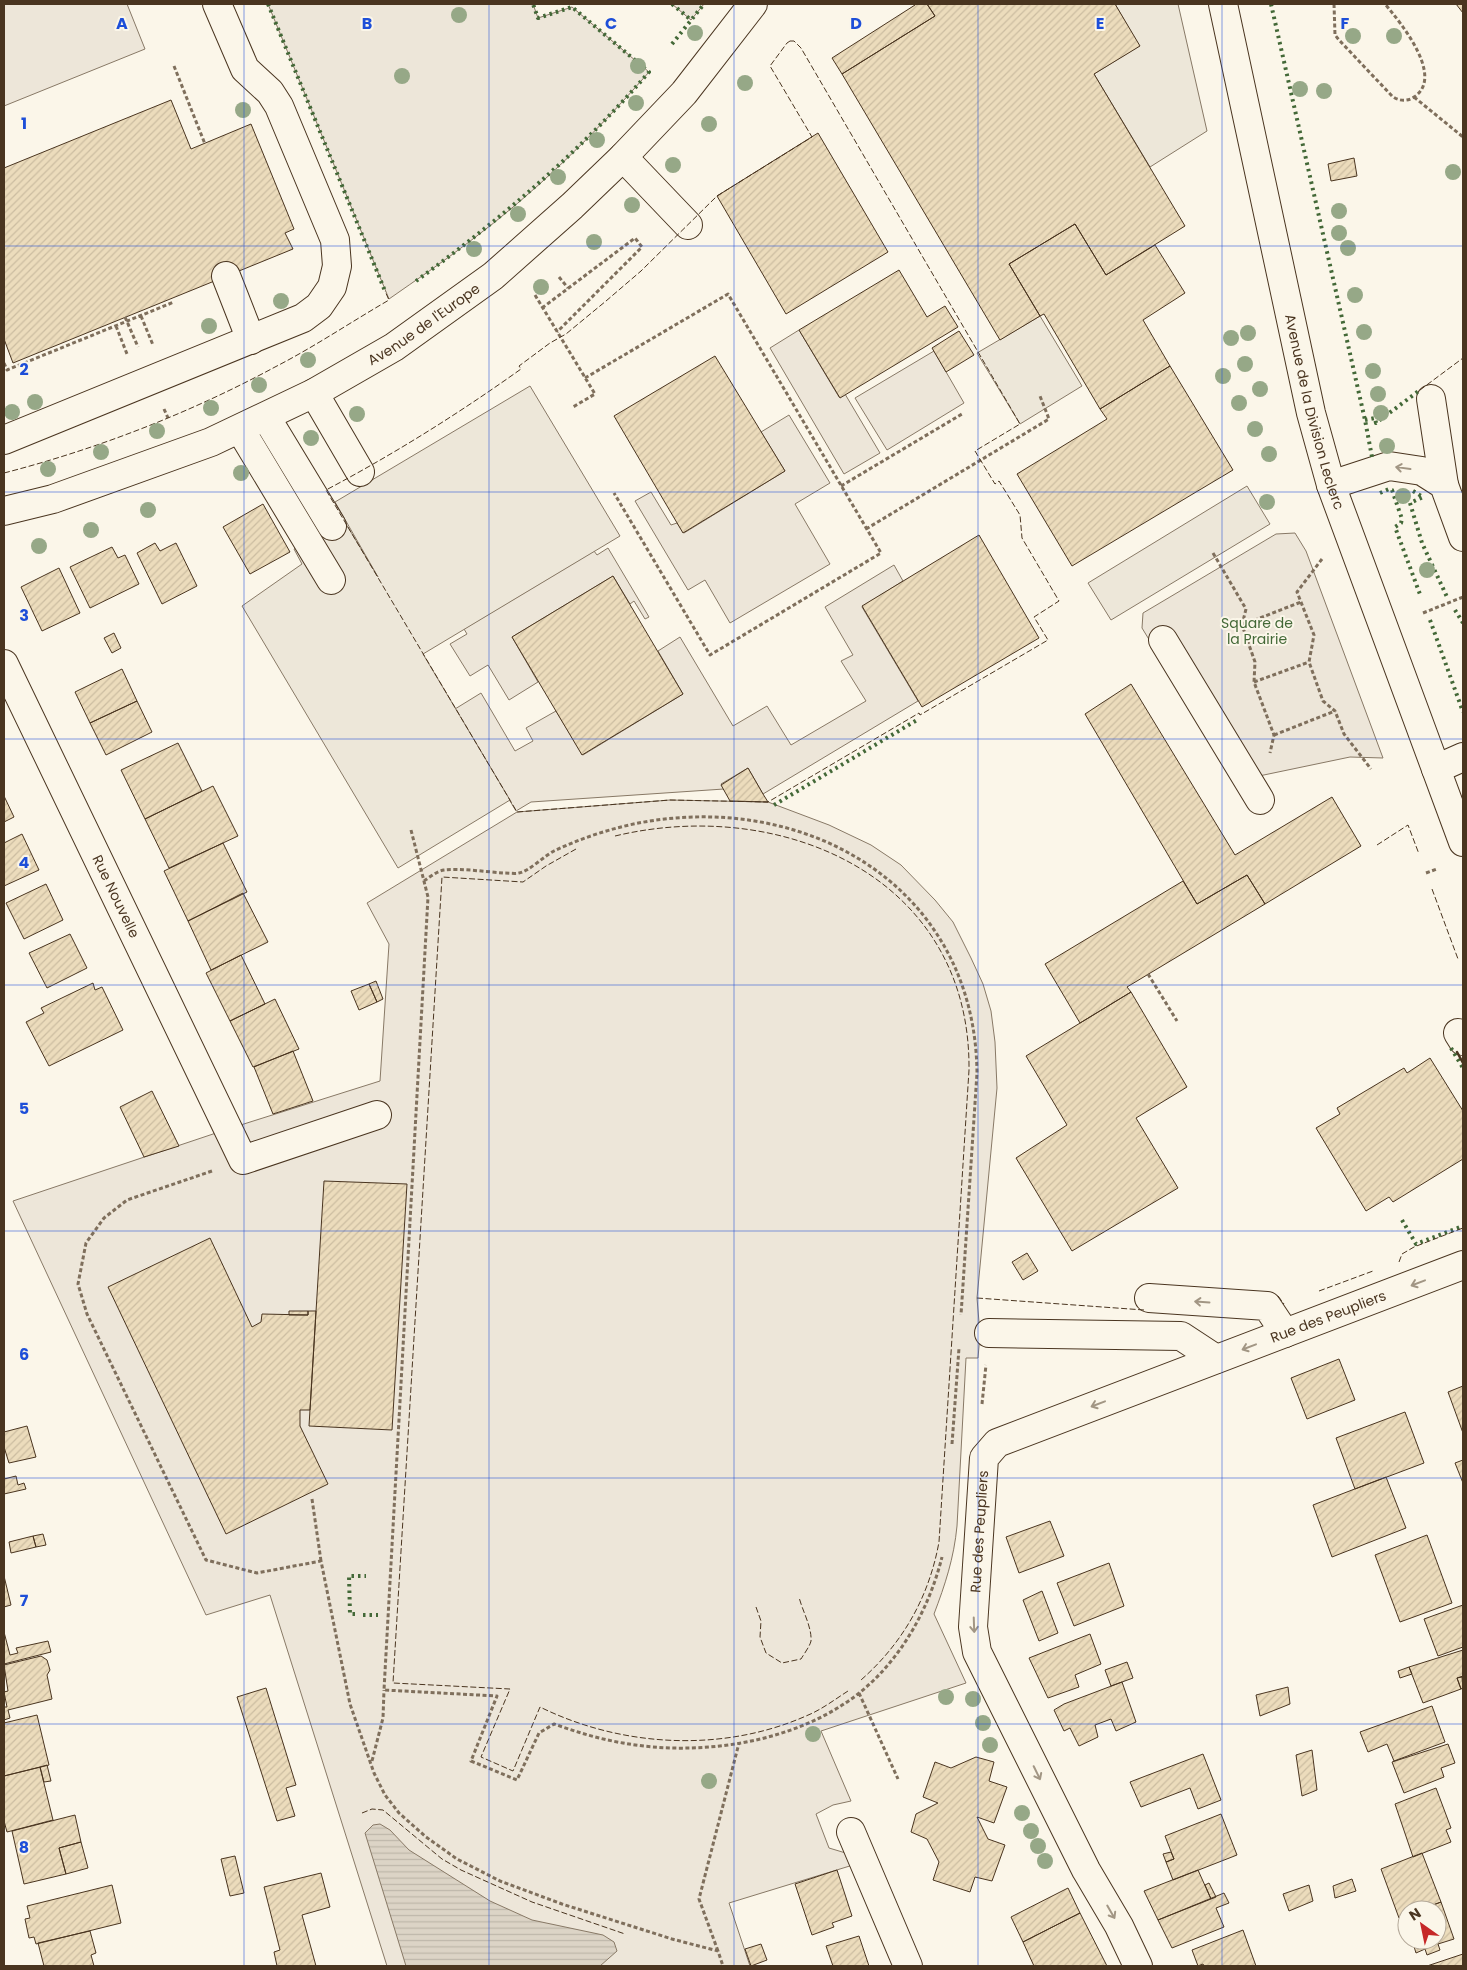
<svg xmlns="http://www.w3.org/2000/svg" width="1467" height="1970" viewBox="0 0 1467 1970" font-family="Poppins,sans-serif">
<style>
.green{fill:#ede6d9;stroke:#887966}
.parking{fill:#ede7d9;stroke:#887966}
.water{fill:url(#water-rules);stroke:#887966}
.building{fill:url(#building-hatch);stroke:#4a3520}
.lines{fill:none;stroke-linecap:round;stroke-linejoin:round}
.minor-casing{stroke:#4a3520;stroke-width:30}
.major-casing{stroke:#4a3520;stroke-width:30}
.path{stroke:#7f6f5c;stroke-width:3;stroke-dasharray:4 2.5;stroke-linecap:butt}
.minor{stroke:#fbf6e9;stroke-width:28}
.major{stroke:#fbf6e9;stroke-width:28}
.path-bridge{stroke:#7f6f5c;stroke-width:3;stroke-dasharray:4 2.5;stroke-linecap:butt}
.hedge{stroke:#436837;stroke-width:4;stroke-dasharray:2.5 4;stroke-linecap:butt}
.fence{stroke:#4a3520;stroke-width:1;stroke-dasharray:6 2.5;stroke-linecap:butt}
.wall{stroke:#4a3520;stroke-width:2.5}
.tree{fill:#96a887}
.oneway{stroke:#a29684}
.grid{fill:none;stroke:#1d4ed8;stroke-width:1;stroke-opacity:0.55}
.labels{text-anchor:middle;stroke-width:4;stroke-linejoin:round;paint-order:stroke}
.street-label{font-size:14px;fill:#4a3520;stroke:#fbf6e9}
.park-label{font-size:14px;fill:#436837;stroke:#fbf6e9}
.grid-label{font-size:16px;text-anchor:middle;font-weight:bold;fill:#1d4ed8;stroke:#fbf6e9;stroke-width:4;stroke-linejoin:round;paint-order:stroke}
</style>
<defs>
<pattern id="water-rules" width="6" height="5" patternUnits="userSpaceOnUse" patternTransform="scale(1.25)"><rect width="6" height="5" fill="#dcd4c6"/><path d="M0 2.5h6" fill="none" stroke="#beb7aa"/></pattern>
<pattern id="building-hatch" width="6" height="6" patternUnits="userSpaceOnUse" patternTransform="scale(1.25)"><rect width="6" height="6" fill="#ecdcbc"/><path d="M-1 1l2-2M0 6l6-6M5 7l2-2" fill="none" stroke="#ccbda1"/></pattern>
</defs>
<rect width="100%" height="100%" fill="#fbf6e9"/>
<path class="green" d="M4 4H127L145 49 4 106Z
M268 4H533L538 18 572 7 649 72C595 134 535 193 469 242 443 262 416 280 389 299Z
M672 4H704L691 20Z
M799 330 839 397 845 394 880 453 844 474 770 348Z
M934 351 964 403 887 450 855 398Z
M789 415 830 483 795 504 830 564 730 623 705 580 688 590 635 501 651 492 671 525 677 523 684 533 785 471 761 432Z
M1295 533 1306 551 1383 758 1350 757 1259 776 1153 646 1142 628 1143 613 1276 534Z
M608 548 649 617 645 619 634 601 630 604 613 576 512 637 538 682 509 700 488 665 470 676 450 644 467 634 464 629 594 551 597 555Z
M894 565 903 581 862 607 918 701 763 794 748 768 721 784 724 789 531 802 516 811 455 709 481 693 515 751 533 741 526 728 556 711 583 755 683 694 658 651 680 637 733 726 767 706 791 745 866 701 841 661 853 655 825 607Z
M670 800 768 802 829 825 871 845 901 865 935 900 953 922 971 958 983 984 991 1011 995 1042 997 1088 977 1298 980 1334 978 1358H966L957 1526C954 1558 945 1585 934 1614L966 1683 821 1731 851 1801 833 1805 816 1814 829 1848 849 1854 853 1865 729 1903 750 1966H387L270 1595 206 1615 13 1201 228 1129 380 1081 389 944 367 903 517 812Z"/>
<path class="parking" d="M1115 4H1178L1207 131 1150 167 1094 74 1139 46Z
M1040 316 1082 386 1020 424 977 353Z
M530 386 620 536 423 654 510 800 398 868 242 606 302 564 294 549 343 519 378 577 335 502Z
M1247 486 1270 524 1111 620 1088 583Z"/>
<path class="water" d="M380 1824 390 1830 409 1850 490 1901 532 1920 603 1935 614 1942 617 1951 600 1966H406L365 1833 373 1825Z"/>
<path class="building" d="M914 4H927L935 16 842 74 832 58 915 5Z
M927 4H1115L1140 46 1094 74 1185 226 1106 275 1075 224 1009 264 1040 316 1000 340 842 74 935 16Z
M1456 4H1463V13Z
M171 100 191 149 251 124 294 229 285 233 293 249 13 363 4 339V168Z
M818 133 888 252 786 314 717 196Z
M1354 158 1357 176 1331 181 1328 164Z
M1075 224 1106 275 1155 245 1185 293 1143 320 1170 366 1100 409 1044 314 1040 316 1009 264Z
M899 270 927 317 945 306 958 327 840 398 799 330Z
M959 331 974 355 946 372 932 348Z
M715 356 785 471 683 533 614 416Z
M1170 366 1233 470 1072 566 1017 474 1107 419 1100 409Z
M263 504 290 552 250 574 223 527Z
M979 535 1039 638 922 707 862 606Z
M155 543 160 551 176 543 197 586 162 604 137 553Z
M112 547 118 558 125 555 139 584 90 608 70 567Z
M59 568 80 613 42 631 21 587Z
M613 576 683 694 582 755 512 637Z
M114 633 121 648 112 653 104 638Z
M122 669 137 701 90 723 75 692Z
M1131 684 1235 855 1332 797 1361 846 1265 904 1247 875 1197 904 1085 714Z
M137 701 152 732 106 755 90 723Z
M178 743 202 791 145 819 121 770Z
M748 768 763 794 768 802 730 801 721 785Z
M213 786 238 836 169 868 145 819Z
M4 796 14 817 4 822Z
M22 834 39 870 4 886V843Z
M223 843 247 892 188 921 164 871Z
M1247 875 1265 904 1127 987 1131 992 1080 1023 1045 964 1183 881 1197 904Z
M46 884 63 920 24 939 6 903Z
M243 893 268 942 211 970 188 921Z
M70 934 87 968 47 988 29 953Z
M241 955 265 1004 230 1021 206 973Z
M376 981 383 999 377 1002 369 984Z
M93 983 95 990 102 987 123 1030 49 1066 26 1022 44 1013 41 1008Z
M369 984 377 1002 359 1010 351 991Z
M1131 992 1187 1087 1136 1118 1178 1188 1072 1251 1016 1158 1067 1125 1026 1056Z
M275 999 299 1049 253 1067 230 1021Z
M293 1051 313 1101 273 1114 254 1067Z
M1430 1058 1463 1111V1159L1393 1202 1389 1197 1366 1211 1316 1128 1340 1114 1337 1108 1404 1068 1407 1073Z
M152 1091 179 1146 144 1157 120 1107Z
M324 1181 407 1184 392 1430 309 1426Z
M210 1238 252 1327 261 1322 262 1314 308 1315V1311H316L310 1410H300V1426L328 1484 226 1534 108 1287Z
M1027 1253 1038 1271 1023 1280 1012 1262Z
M289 1311H308V1315H289Z
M1339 1359 1355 1400 1307 1419 1291 1378Z
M1463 1386V1433L1448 1392Z
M1405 1412 1424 1463 1355 1489 1336 1438Z
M27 1426 36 1457 9 1463 4 1447V1432Z
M1463 1460V1483L1455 1463Z
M16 1476 18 1485 24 1483 26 1489 4 1494V1479Z
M1386 1477 1406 1528 1332 1557 1313 1505Z
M1050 1521 1064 1556 1019 1573 1006 1537Z
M43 1534 46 1545 36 1547 33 1536Z
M1427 1535 1452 1603 1400 1622 1375 1555Z
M33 1536 36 1547 11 1553 9 1542Z
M1109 1563 1124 1606 1074 1626 1057 1583Z
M4 1576 11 1605 4 1607Z
M1042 1591 1058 1633 1039 1641 1023 1600Z
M1463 1605V1647L1438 1656 1424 1619Z
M4 1632 10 1655 18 1653 16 1648 48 1641 51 1652 4 1664Z
M1090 1634 1101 1664 1075 1675 1079 1687 1048 1698 1029 1658Z
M1463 1650V1676L1457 1678 1461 1689 1423 1703 1409 1667Z
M41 1656 47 1660 50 1670 47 1675 52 1699 8 1710 10 1718 4 1720V1707H7L4 1692 8 1691 4 1665Z
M1127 1662 1133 1678 1111 1686 1105 1670Z
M1409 1667 1412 1674 1400 1678 1398 1671Z
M1462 1677 1463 1688 1461 1689 1457 1678Z
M1122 1682 1136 1722 1116 1731 1111 1719 1095 1725 1098 1737 1079 1746 1070 1728 1064 1731 1054 1710 1064 1704Z
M1288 1687 1290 1704 1260 1716 1256 1695Z
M266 1688 296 1785 286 1788 295 1816 277 1821 237 1697Z
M1432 1706 1445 1742 1394 1761 1387 1744 1368 1752 1360 1732Z
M37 1715 49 1765 4 1776V1723Z
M1448 1744 1455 1763 1441 1768 1444 1777 1404 1793 1392 1762Z
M1312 1750 1317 1790 1302 1796 1296 1755Z
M1203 1754 1221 1800 1198 1809 1190 1788 1141 1807 1130 1782Z
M976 1757 994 1762 989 1781 1007 1787 994 1823 977 1817 988 1839 1005 1845 992 1881 975 1877 970 1892 933 1880 939 1862 927 1839 911 1832 916 1814 938 1803 923 1797 935 1762 951 1768Z
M47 1765 51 1781 44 1782 40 1767Z
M40 1767 53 1820 7 1832 4 1821V1776Z
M1436 1788 1451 1828 1446 1830 1451 1842 1413 1857 1395 1804Z
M1221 1814 1237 1855 1173 1880 1166 1862 1174 1859 1165 1836Z
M75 1815 81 1842 59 1848 66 1874 24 1884 12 1831Z
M81 1842 88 1868 66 1874 59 1848Z
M1171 1852 1174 1859 1166 1862 1163 1854Z
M1422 1853 1441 1902 1420 1910H1407V1915L1399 1918 1381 1869Z
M235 1856 244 1893 230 1896 221 1859Z
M837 1870 852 1916 832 1923 834 1927 812 1935 795 1884Z
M1198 1870 1211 1899 1158 1920 1144 1891Z
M321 1873 330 1907 302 1915 316 1966H277L274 1952 280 1950 264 1887Z
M1352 1879 1356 1891 1335 1898 1333 1886Z
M1209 1883 1216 1897 1211 1899 1205 1885Z
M112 1885 121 1923 36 1944 34 1937 29 1938 25 1919 30 1918 27 1906Z
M1309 1885 1313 1901 1289 1911 1283 1894Z
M1068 1888 1080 1913 1023 1942 1011 1917Z
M1224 1893 1229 1903 1216 1908 1224 1927 1172 1948 1158 1920Z
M1441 1902 1454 1939 1438 1944 1440 1950 1427 1955 1425 1949 1416 1953 1412 1940H1437V1910H1420Z
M1080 1913 1107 1966H1034L1023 1942Z
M1243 1930 1256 1966H1204L1203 1964 1198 1966 1192 1950Z
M90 1931 96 1953 91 1955 94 1966H44L38 1943Z
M859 1936 869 1966H833L826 1946Z
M761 1944 767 1960 751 1966 745 1949Z
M1463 1954V1966H1427Z"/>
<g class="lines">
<g class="minor-casing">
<g id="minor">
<path d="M623 157 688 225"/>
<path d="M226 276 251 340"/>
<path d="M314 393 360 472"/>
<path d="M1431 399 1444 485"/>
<path d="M266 417 332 526"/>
<path d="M240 429 331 580"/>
<path d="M4 440 303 318 319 306 332 287 337 266 335 240 279 106 270 92 245 69 217 4"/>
<path d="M1331 485 1389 466 1422 471 1444 485 1463 537"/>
<path id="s1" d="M4 511 53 499 211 442 314 393 394 347 493 276 572 206 623 157 684 93 753 4"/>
<path d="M1163 640 1260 800"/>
<path id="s2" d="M4 664 243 1160 377 1115"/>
<path d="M1436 769 1463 757"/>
<path d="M1458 1033 1463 1041"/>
<path d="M1149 1298 1267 1306 1285 1333"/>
<path d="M989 1333 1181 1336 1216 1359"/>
<path d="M851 1832 908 1966"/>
<path id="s3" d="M1138 1966 1119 1926 1086 1870 977 1652 973 1627 984 1458 997 1443 1463 1265"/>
</g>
</g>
<g class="major-casing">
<g id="major">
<path id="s4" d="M1223 4 1311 413 1331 485 1463 842"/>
</g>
</g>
<path class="path" d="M1334 4 1335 35 1339 40 1392 96C1398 101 1407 102 1414 97 1445 77 1401 23 1385 4
M174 66 205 144
M1414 97 1463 137
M559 277 568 288
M535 295 595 394 573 407
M542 308 635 238 642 247 557 332
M141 316 153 345
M116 326 127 354
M4 363 7 370 174 302
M585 378 728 294 881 553 710 655 614 493
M164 409 168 418
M841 486 962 414
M866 529 1049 419 1040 396
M1213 553 1246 609 1242 625 1255 662 1254 682 1274 735 1270 753
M1322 559 1297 592 1314 635 1309 662 1323 701 1335 711 1344 734 1371 769
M1423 613 1463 597
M1242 625 1301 602
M1254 682 1309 662
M1274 735 1335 711
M411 830 428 897 384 1690 497 1696 471 1761 517 1780 539 1733 554 1724C577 1732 599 1739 623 1743 700 1757 795 1743 858 1694 901 1660 929 1609 942 1557
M1426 873 1437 869
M424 881C430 877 437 871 444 870 462 868 486 872 504 873 509 873 515 874 519 873 528 872 544 856 554 851 577 840 603 831 629 825 801 787 975 884 977 1073L961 1315
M1148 974 1177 1021
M212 1171 127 1200 104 1218 86 1243 78 1284 87 1314 206 1560 257 1573 321 1561 350 1704 374 1773 385 1795 399 1813 426 1837 457 1859 500 1881 562 1904 672 1939 718 1951 723 1966
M982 1404 986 1365
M952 1444 959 1348
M312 1499 321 1561
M859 1693 898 1779
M372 1761 383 1718 384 1690
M718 1951 699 1899 739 1743"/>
<use href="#minor" class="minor"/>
<use href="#major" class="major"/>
<path class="path-bridge" d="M125 317 138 347"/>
<path class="hedge" d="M268 4 385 291
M672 4 691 20
M1271 4 1365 420 1372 457
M672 44 704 4
M416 281C501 219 580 152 649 72L572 7 538 18 533 4
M1365 420 1375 418 1376 423 1420 390
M1413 491 1423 497 1410 503 1422 543 1447 597
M1380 493 1389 489 1392 490 1402 519 1401 523 1395 527 1421 597
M1455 610 1463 623
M1430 620 1463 712
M774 805 917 720
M1451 1048 1463 1068
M1402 1220 1416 1244 1463 1226
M355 1614H350L349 1576H366
M363 1615H378"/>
<path class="fence" d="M790 41H794L801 48 1020 424 975 451 995 484 999 481 1020 515 1022 538 1059 601 1034 617 1048 640 920 715 919 713 768 802 670 800 517 812 326 490C394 454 458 414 521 369L519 366 550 343 566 334 606 301 641 271 717 196 812 137 770 66 787 43Z
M1420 390 1463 358
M4 473C97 449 190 413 275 367 314 347 351 322 389 300L385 291
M615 836C782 796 971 877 969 1070L939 1542C929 1597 903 1643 861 1680
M1377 845 1408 825 1419 854
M576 849 546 866 523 882 442 877 393 1683 510 1689 481 1757 513 1771 540 1707C621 1747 722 1753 806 1716 821 1710 834 1700 848 1691
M1432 889 1458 959
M1399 1262 1402 1254 1414 1247 1463 1228
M1319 1291 1373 1271
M1278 1296 1284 1304
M977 1298 1144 1310
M756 1607 761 1621 760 1637 766 1653 782 1663 801 1659C804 1654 810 1646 811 1641 812 1627 802 1610 799 1597
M362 1813 372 1809 383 1810 442 1859 461 1870 532 1902 625 1934"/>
<path class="wall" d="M1457 1052 1463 1063"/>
</g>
<g class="tree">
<circle cx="459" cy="15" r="8"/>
<circle cx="695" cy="33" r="8"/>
<circle cx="1353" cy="36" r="8"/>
<circle cx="1394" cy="36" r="8"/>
<circle cx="638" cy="66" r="8"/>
<circle cx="402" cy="76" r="8"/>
<circle cx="745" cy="83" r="8"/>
<circle cx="1300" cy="89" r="8"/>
<circle cx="1324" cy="91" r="8"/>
<circle cx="636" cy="103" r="8"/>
<circle cx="243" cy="110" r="8"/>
<circle cx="709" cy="124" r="8"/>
<circle cx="597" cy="140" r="8"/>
<circle cx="673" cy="165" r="8"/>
<circle cx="1453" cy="172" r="8"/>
<circle cx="558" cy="177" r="8"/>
<circle cx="632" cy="205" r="8"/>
<circle cx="1339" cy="211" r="8"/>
<circle cx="518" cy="214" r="8"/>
<circle cx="1339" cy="233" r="8"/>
<circle cx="594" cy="242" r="8"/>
<circle cx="1348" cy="248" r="8"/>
<circle cx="474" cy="249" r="8"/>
<circle cx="541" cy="287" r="8"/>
<circle cx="1355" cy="295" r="8"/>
<circle cx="281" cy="301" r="8"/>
<circle cx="209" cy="326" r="8"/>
<circle cx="1364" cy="332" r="8"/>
<circle cx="1248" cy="333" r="8"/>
<circle cx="1231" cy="338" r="8"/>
<circle cx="308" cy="360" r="8"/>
<circle cx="1245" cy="364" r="8"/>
<circle cx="1373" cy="371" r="8"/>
<circle cx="1223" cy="376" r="8"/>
<circle cx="259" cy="385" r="8"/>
<circle cx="1260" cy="389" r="8"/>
<circle cx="1378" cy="394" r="8"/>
<circle cx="35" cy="402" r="8"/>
<circle cx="1239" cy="403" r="8"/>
<circle cx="211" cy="408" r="8"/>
<circle cx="12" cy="412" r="8"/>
<circle cx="1381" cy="413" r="8"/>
<circle cx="357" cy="414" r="8"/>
<circle cx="1255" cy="429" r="8"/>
<circle cx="157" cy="431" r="8"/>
<circle cx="311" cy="438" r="8"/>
<circle cx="1387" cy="446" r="8"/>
<circle cx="101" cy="452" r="8"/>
<circle cx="1269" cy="454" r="8"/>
<circle cx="48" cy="469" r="8"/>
<circle cx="241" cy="473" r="8"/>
<circle cx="1403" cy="496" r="8"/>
<circle cx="1267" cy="502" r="8"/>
<circle cx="148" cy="510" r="8"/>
<circle cx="91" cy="530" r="8"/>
<circle cx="39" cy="546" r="8"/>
<circle cx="1427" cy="570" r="8"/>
<circle cx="946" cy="1697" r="8"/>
<circle cx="973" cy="1699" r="8"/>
<circle cx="983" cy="1723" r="8"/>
<circle cx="813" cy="1734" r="8"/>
<circle cx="990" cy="1745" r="8"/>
<circle cx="709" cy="1781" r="8"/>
<circle cx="1022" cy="1813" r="8"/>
<circle cx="1031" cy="1831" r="8"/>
<circle cx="1038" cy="1846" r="8"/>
<circle cx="1045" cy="1861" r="8"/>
</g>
<defs><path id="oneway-shaft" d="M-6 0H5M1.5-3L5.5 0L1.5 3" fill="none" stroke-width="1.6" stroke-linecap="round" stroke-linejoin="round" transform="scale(1.25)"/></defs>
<g class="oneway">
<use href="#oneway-shaft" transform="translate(1403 468) rotate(-172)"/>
<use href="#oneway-shaft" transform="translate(1418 1283) rotate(159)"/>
<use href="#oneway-shaft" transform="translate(1202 1302) rotate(-176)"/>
<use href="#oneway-shaft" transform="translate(1249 1347) rotate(159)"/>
<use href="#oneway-shaft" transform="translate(1098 1404) rotate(159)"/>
<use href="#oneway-shaft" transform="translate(974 1625) rotate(88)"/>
<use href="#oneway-shaft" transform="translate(1037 1773) rotate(64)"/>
<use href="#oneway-shaft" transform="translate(1111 1912) rotate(60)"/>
</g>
<path class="grid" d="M244 4V1966M489 4V1966M734 4V1966M978 4V1966M1222 4V1966M4 246H1463M4 492H1463M4 739H1463M4 985H1463M4 1231H1463M4 1478H1463M4 1724H1463"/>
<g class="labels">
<g class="street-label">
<text dy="5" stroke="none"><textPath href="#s1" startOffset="462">Avenue de l'Europe</textPath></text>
<text dy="5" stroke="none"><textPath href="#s4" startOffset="418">Avenue de la Division Leclerc</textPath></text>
<text dy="5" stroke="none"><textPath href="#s2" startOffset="258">Rue Nouvelle</textPath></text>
<text dy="5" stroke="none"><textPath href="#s3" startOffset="922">Rue des Peupliers</textPath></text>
<text dy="5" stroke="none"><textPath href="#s3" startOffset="474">Rue des Peupliers</textPath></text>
</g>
<g class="park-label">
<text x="1257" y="628">Square de<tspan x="1257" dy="16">la Prairie</tspan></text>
</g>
</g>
<g class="grid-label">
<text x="122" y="29">A</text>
<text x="367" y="29">B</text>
<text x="611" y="29">C</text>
<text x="856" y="29">D</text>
<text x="1100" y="29">E</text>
<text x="1345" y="29">F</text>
<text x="24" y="129">1</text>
<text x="24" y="375">2</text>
<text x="24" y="621">3</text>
<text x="24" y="868">4</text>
<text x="24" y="1114">5</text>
<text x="24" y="1360">6</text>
<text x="24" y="1606">7</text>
<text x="24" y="1853">8</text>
</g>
<rect width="1467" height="1970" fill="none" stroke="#4a3520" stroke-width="10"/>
<g transform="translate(1422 1925) rotate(327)"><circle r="24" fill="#fbf6e9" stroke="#b4a999"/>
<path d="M0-4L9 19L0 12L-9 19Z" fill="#c62828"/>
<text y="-8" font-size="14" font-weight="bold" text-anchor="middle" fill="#4a3520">N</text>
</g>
</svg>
